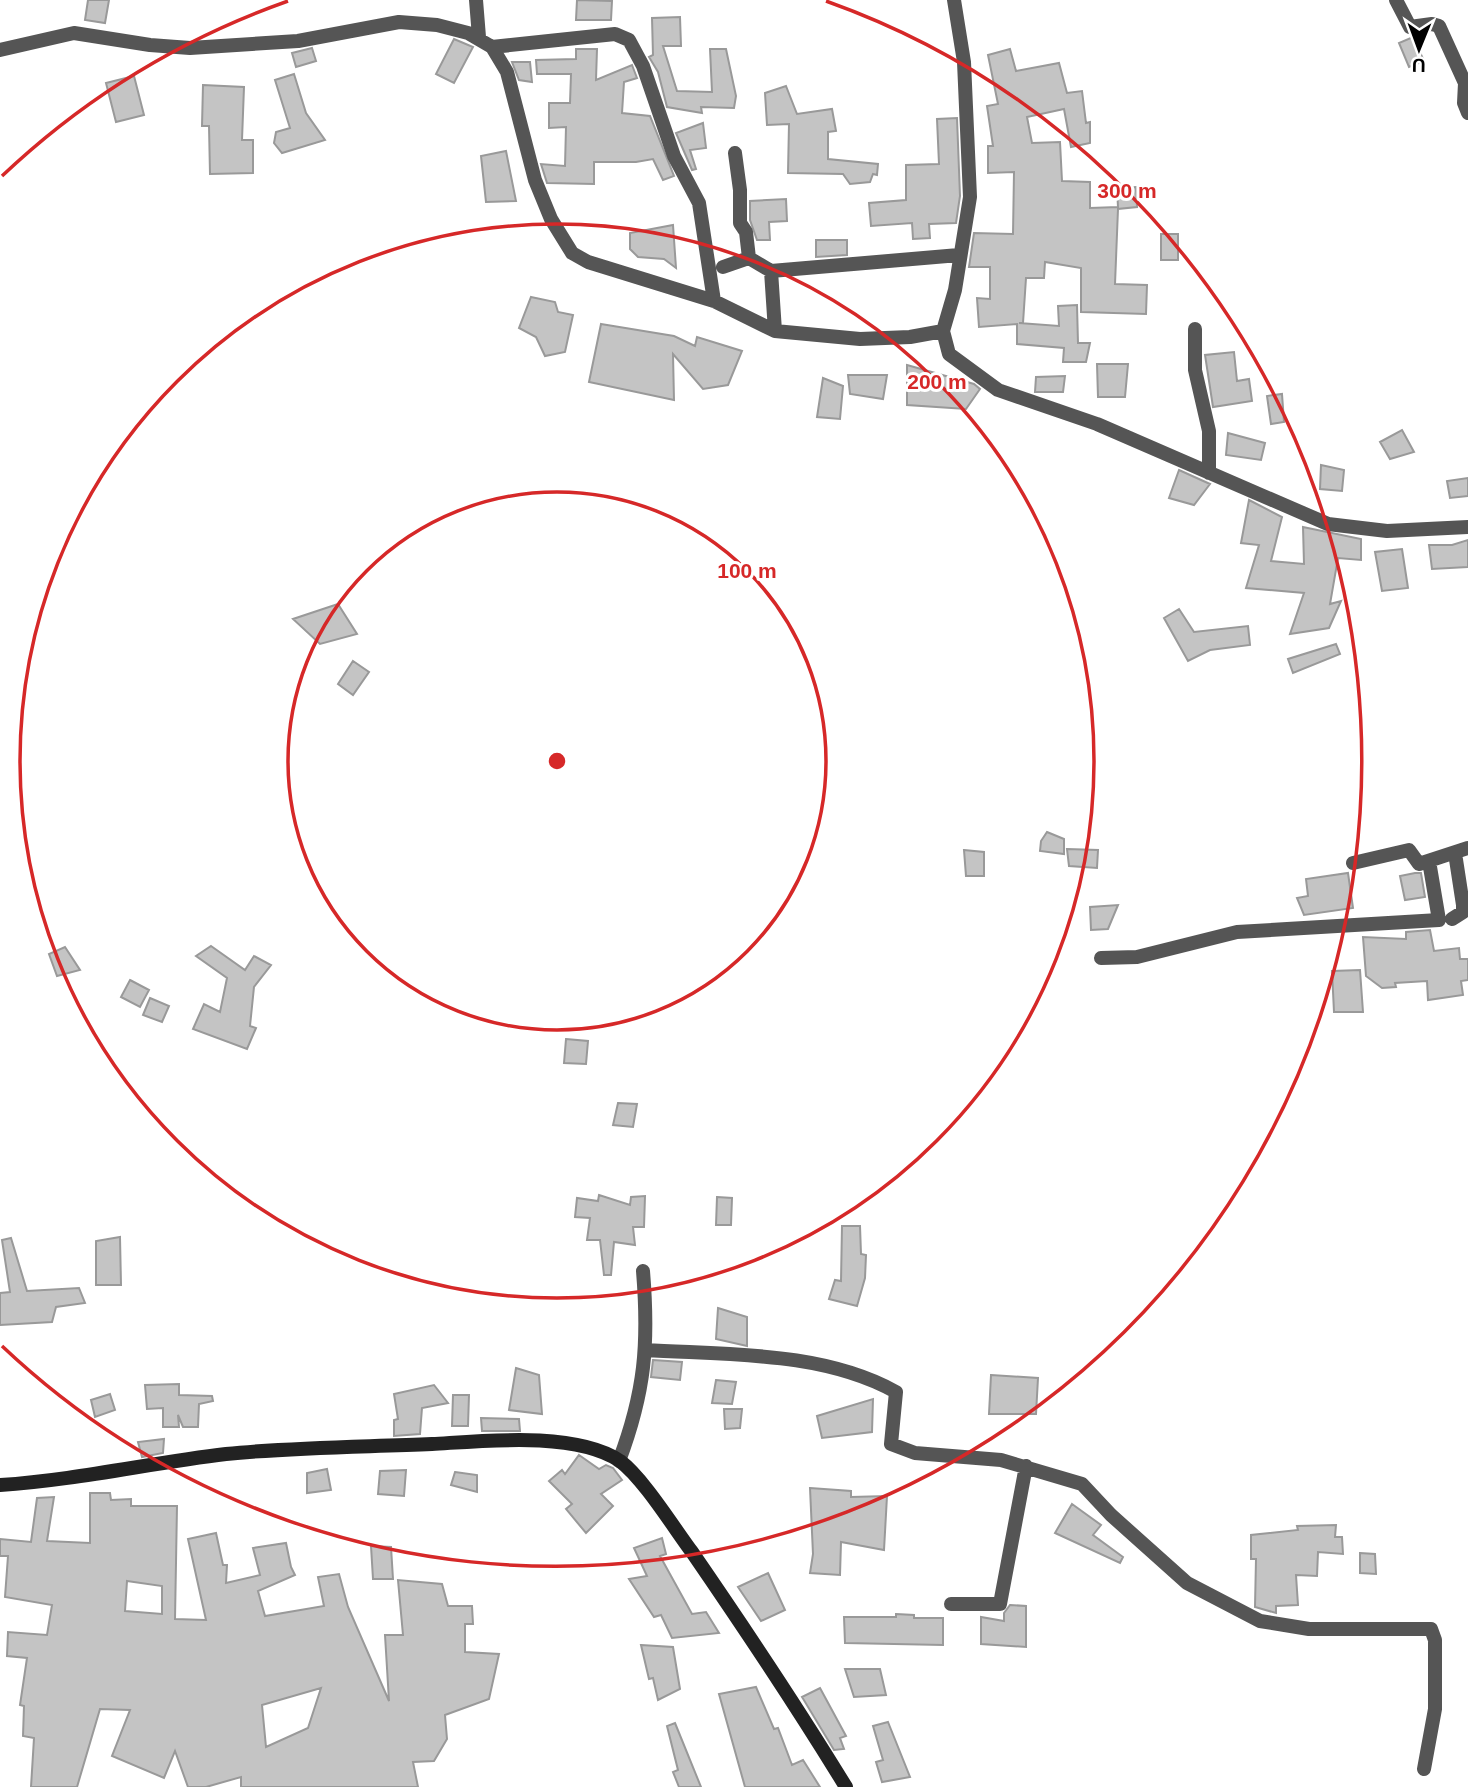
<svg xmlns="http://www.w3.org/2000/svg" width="1468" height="1787" viewBox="0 0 1468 1787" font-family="Arial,sans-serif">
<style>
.building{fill:#c4c4c4;stroke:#999;stroke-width:2;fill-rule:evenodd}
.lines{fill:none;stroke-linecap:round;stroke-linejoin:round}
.street{stroke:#555;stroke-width:14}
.secondary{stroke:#222;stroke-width:14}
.ring{fill:none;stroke:#d62828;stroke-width:3.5}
.centre{fill:#d62828;stroke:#fff;stroke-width:3.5}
.ring-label{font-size:21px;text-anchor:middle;font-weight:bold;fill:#d62828;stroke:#fff;stroke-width:6;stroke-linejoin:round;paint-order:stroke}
</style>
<rect width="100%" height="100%" fill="#fff"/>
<path class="building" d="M88 0H109L105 23 85 20Z
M577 0 612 1 611 20H576Z
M680 17 681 46H663L677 91 712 92 710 49H726L736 96 734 108 701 107 702 113 667 107 658 72 649 57 653 55 652 18Z
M1413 37 1424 61 1409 67 1399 43Z
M454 39 473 47 454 83 436 74Z
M312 48 316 61 296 67 292 53Z
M576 49H597L596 80 632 65 637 78 624 82 622 113 650 116 674 176 663 180 653 159 636 162H594V184L547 183 541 164 565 166 566 127 549 128V103H570L571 74H537L536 60 576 59Z
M1010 49 1016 71 1059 63 1067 93 1082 91 1086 123 1090 122V143L1071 147 1064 109 1027 117 1032 143 1060 142 1062 181 1090 182V208L1118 207 1117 188 1136 187 1137 207 1118 209 1115 284 1147 285 1146 314 1081 312V268L1045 262 1044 278H1026L1023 323H1019L1059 326 1058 306 1077 305 1078 343H1090L1086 362H1063L1064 348 1017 344V324L979 327 977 298 990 299V267H969L974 233 1013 234 1014 172 988 173V146H993L987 106 998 104 988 55Z
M512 62H530L532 82 519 80Z
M294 74 306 113 325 140 282 153 274 143 276 132 290 128 275 80Z
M134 76 144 115 116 122 106 83Z
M203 85 244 87 242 140H253V173L210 174 209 126H202Z
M786 86 797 114 832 109 836 131 828 132V159L878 164 877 175 873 174 870 182 850 184 843 174 788 173 789 124 767 125 765 93Z
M957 118 960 196 956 223 929 224 930 238 913 239 912 223 871 226 869 203 906 200V165L939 164 937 119Z
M703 123 706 148 690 150 696 169 692 170 676 133Z
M506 151 516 201 486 202 481 156Z
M786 199 787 221 769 222 770 240H757L750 220V201Z
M673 225 676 268 664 259 638 257 630 249V233Z
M1161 234H1178V260H1161Z
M816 240H847V255L816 257Z
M531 297 555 302 558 312 573 315 565 352 545 356 536 337 519 328Z
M601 324 674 336 695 346 697 337 742 351 728 385 703 389 673 354 674 400 589 382Z
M1234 352 1237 381 1249 379 1252 401 1213 407 1205 355Z
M1097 364H1128L1125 397H1098Z
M907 365 974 384 980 389 966 409 907 405Z
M848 375H887L883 399 850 394Z
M1065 376 1063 392H1035L1036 377Z
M823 378 843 386 840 419 817 417Z
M1282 394 1284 422 1271 424 1267 396Z
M1402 430 1414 452 1390 459 1380 442Z
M1228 433 1265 443 1261 460 1226 455Z
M1321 465 1344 470 1342 491 1320 489Z
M1179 470 1210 484 1194 505 1169 498Z
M1468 478V496L1450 498 1447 481Z
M1249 500 1282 517 1271 561 1304 564 1303 527 1361 539V560L1338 558 1330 604 1341 601 1329 628 1290 634 1304 593 1246 588 1259 545 1241 543Z
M1468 540V567L1432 569 1429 545H1452Z
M1402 549 1408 588 1382 591 1375 552Z
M338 604 357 634 320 644 293 619Z
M1179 609 1194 632 1248 626 1250 645 1210 650 1188 661 1164 618Z
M1336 644 1340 654 1293 673 1288 659Z
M353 661 369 672 353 695 338 684Z
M1047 832 1064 839V854L1040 851 1041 841Z
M1067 849 1098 850 1097 868 1069 866Z
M964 850 984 852V876H966Z
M1348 873 1353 908 1304 915 1297 898 1308 896 1306 879Z
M1415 873H1421L1425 897 1405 900 1400 876Z
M1118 905 1108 929 1091 930 1090 907Z
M1430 930 1434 951 1459 948 1460 959H1468V980L1461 981 1463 995 1428 1000 1427 981 1395 983 1396 987 1382 988 1366 976 1363 937 1406 939V932Z
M211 946 245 970 254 956 271 965 254 987 250 1026 256 1028 247 1049 193 1029 204 1004 220 1012 227 978 196 956Z
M65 947 80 970 57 976 49 954Z
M1360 970 1363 1012H1334L1332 971Z
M130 980 149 990 140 1007 121 997Z
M150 998 169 1006 162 1022 143 1015Z
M566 1039 588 1041 586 1064 564 1063Z
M618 1103 637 1104 633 1127 613 1125Z
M599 1195 630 1205 631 1197 645 1196 644 1227H633L635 1245 614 1242 611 1275H604L600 1240H587L590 1218 575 1217 577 1198 598 1201Z
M717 1197 732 1198 731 1225H716Z
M842 1226H860L861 1254 866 1255 865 1278 857 1306 829 1299 835 1280 841 1281Z
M120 1237 121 1285H96V1241Z
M11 1238 27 1291 79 1288 85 1303 56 1307 52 1322 0 1325V1293L10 1292 2 1240Z
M718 1308 747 1317V1346L716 1339Z
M653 1360 682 1362 680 1380 651 1377Z
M516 1368 539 1375 542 1414 509 1410Z
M991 1375 1038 1378 1036 1414H989Z
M716 1380 736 1382 732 1404 712 1403Z
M179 1384V1395L212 1396 213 1401 199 1404 198 1427H183L178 1415 179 1427H163V1408L147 1409 145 1385Z
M434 1385 448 1403 422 1408 420 1434 394 1436V1420L398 1419 394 1394Z
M110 1394 115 1410 95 1417 91 1400Z
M453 1395H469L468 1426H452Z
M873 1399 872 1432 822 1438 817 1416Z
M724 1409H742L740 1428 725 1429Z
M481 1418 519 1419 520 1431H482Z
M164 1439 163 1453 142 1457 138 1442Z
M579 1455 599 1469 606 1465 613 1468 622 1480 601 1494 613 1506 586 1533 566 1509 572 1504 549 1481 562 1470 565 1474Z
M327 1469 331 1490 307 1493V1473Z
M406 1470 404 1496 378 1494 380 1471Z
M455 1472 477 1475V1492L451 1485Z
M810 1488 851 1491V1497L887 1496 884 1550 841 1542 840 1575 810 1573 813 1554Z
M90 1493H110L111 1500 131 1499V1506H177L175 1619 206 1620 188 1539 216 1533 223 1565H227L226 1583 260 1575 253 1548 286 1543 291 1567 295 1575 258 1591 265 1616 324 1606 318 1577 339 1574 348 1607 389 1701 385 1635H403L398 1580 442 1584 448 1606H472L473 1624H465V1652L499 1654 489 1699 445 1715 447 1739 434 1761 413 1762 418 1787H241V1777L206 1787H188L175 1751 164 1778 112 1756 130 1710 100 1709 77 1787H31L34 1738 23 1736 24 1706 20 1705 27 1658 7 1656 8 1632 47 1635 52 1605 5 1597 8 1556H0V1539L31 1542 37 1498 54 1497 47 1541 90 1543ZM127 1581 162 1586V1614L125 1611ZM321 1688 308 1728 266 1747 262 1705Z
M1072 1504 1101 1525 1093 1535 1123 1557 1120 1563 1055 1533Z
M1336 1525 1335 1537H1342L1343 1554 1318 1552 1317 1576 1296 1575 1298 1605 1276 1606V1613L1255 1607 1256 1559H1251V1535L1298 1530 1297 1526Z
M662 1538 666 1554 660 1556 692 1614 706 1612 719 1633 672 1638 661 1615 654 1617 629 1579 647 1576 634 1548Z
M371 1546 391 1547 393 1579H373Z
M1360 1553 1375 1554 1376 1574 1360 1573Z
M768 1573 785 1610 761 1621 738 1587Z
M1010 1605 1026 1606V1647L981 1644V1617L1004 1621V1613Z
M896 1614 914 1615V1618H943V1645L845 1643 844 1617H896Z
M641 1645 673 1647 680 1689 658 1700 653 1678 649 1679Z
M845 1669H880L886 1695 854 1697Z
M756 1687 774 1729 778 1728 792 1765 803 1760 820 1787H745L719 1694Z
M820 1688 846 1736 840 1738 844 1749 834 1750 802 1697Z
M888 1722 910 1777 882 1782 876 1762 883 1760 873 1726Z
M675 1723 701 1787H679L673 1772 678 1770 667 1726Z"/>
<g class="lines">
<path class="street" d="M476 0 479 37
M1396 0 1410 27 1432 24 1439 26 1465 83 1464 103 1468 113
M492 47 615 34 629 40 643 66 674 156 699 203 714 301
M0 50 74 33 150 45 190 48 298 41 399 22 437 25 468 33 492 47 507 72 535 180 551 219 572 253 588 262 714 301 775 331 860 339 910 337 943 331 949 354 998 390 1097 424 1328 524 1387 531 1468 527
M735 153 740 190V223L746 232 749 258 771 271 775 331
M723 267 749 258
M771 271 959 255
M1195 329V370L1209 431V473
M943 331 955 290 970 197 964 62 954 0
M1353 863 1409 850 1419 864 1468 848
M1452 919 1463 912V905L1455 853
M1101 958 1137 957 1237 932 1439 920 1429 861
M646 1350C727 1355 823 1351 896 1392L891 1444 915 1453 1001 1460 1082 1484 1111 1515 1187 1583 1260 1621 1309 1629H1431L1435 1640V1709L1424 1769
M619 1461C645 1392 649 1344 643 1271
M951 1604H1000L1026 1466"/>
<path class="secondary" d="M0 1485C76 1480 150 1463 226 1454 294 1447 364 1447 432 1444 484 1441 575 1431 620 1461 643 1478 674 1528 692 1552 745 1629 797 1707 846 1787"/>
</g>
<g class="ring">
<circle cx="557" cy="761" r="269"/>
<circle cx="557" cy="761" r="537"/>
<path d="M2 176A806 806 0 0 1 288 1M826 1A806 806 0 1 1 2 1346"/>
</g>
<circle cx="557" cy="761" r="10" class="centre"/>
<g class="ring-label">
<text x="1127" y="198">300 m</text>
<text x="937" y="389">200 m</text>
<text x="747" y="578">100 m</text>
</g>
<g transform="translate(1419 49) rotate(181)" stroke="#ffffff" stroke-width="5" paint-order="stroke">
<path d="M0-5L12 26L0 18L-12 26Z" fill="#000000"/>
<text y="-10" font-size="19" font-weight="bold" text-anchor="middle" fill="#000000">U</text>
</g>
</svg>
